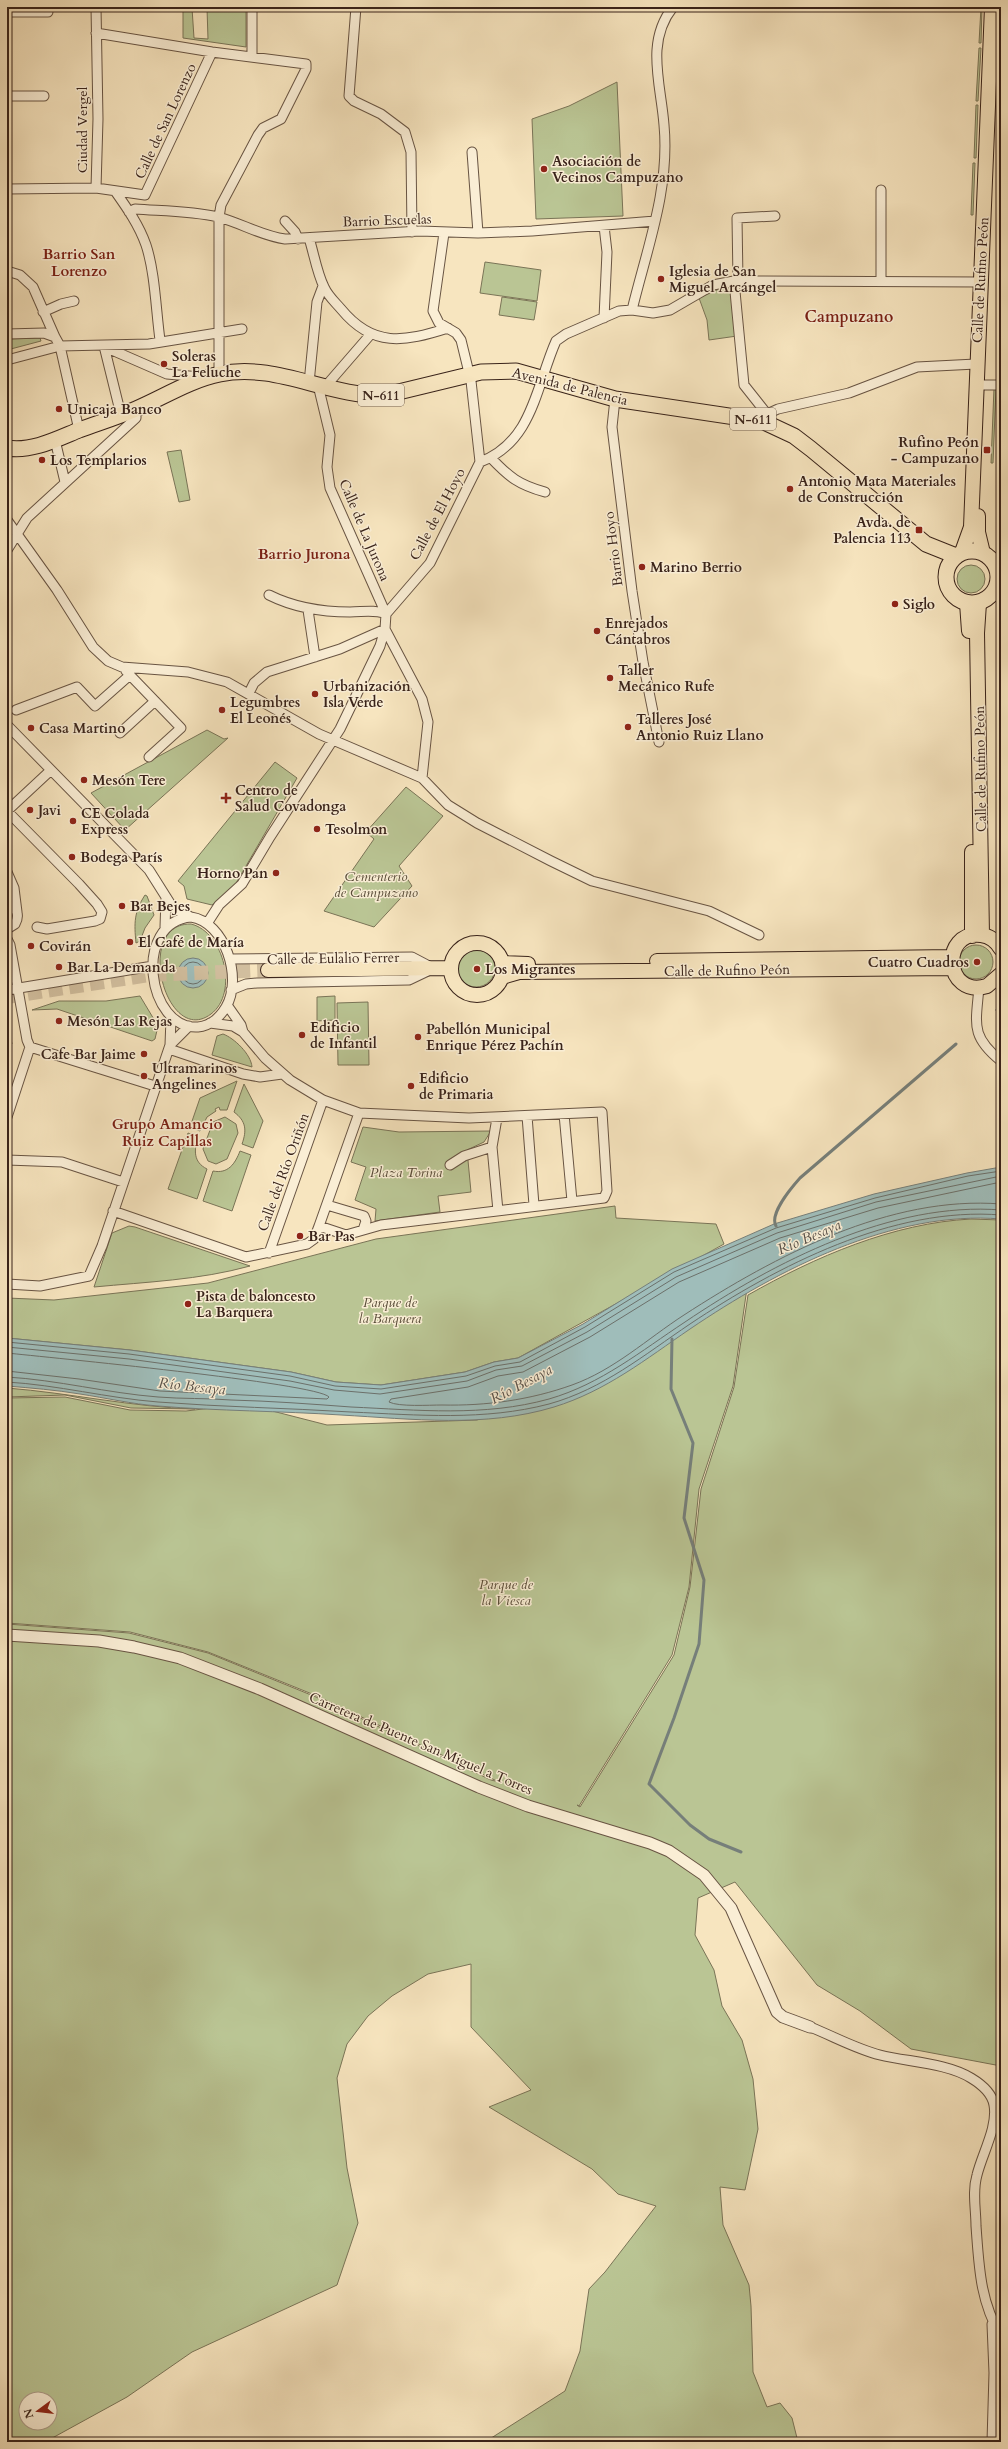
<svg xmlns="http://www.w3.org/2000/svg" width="1008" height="2449" viewBox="0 0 1008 2449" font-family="Cardo,serif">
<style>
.green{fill:#bac594;stroke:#7a7457;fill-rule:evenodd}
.water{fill:#9fbdba;stroke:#767f7a}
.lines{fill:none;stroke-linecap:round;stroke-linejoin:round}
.shore{stroke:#6c706a;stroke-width:1}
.stream{stroke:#767f7a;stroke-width:3}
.primary-tunnel{stroke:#d1be9e;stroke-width:14;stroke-dasharray:14 7;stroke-linecap:butt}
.minor-casing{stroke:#685443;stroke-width:11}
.tertiary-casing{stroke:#685443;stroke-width:13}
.primary-casing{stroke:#39231a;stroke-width:16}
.trunk-casing{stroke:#39231a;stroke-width:17}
.minor{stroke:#faeed5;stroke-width:9}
.tertiary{stroke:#faeed5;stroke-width:11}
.primary{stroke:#f7e5bf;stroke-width:14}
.trunk{stroke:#f7e5bf;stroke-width:15}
.poi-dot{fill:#8f2418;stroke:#faeed5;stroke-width:1.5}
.labels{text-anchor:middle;stroke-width:3;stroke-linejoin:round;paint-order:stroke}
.shield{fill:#faeed5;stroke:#736052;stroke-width:1}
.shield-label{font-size:13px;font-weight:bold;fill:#39231a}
.street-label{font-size:14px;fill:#39231a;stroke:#faeed5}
.poi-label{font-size:14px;font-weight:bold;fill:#39231a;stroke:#faeed5;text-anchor:start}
.park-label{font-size:14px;font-style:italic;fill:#594c38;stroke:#faeed5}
.neighbourhood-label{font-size:15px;font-weight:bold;fill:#7a1f14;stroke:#faeed5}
.water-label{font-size:15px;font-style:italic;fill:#58514a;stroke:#faeed5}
.quarter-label{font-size:16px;font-weight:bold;fill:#7a1f14;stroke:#faeed5}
</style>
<rect width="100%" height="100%" fill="#f7e5bf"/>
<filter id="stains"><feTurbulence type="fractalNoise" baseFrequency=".005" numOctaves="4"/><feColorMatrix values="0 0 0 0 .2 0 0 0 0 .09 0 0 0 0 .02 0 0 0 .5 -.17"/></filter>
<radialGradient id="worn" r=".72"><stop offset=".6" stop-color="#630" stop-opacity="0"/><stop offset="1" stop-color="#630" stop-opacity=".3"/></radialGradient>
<path class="green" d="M183 7H194L192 8 194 38 208 39 207 8 246 7V47L183 38Z
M981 7H982L981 43H979Z
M979 48H981L978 101H976Z
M617 82 623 216 536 219 532 119 569 106Z
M976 105H978L976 158H974Z
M973 163H975L973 215H971Z
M1001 249 998 342H997Z
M485 262 541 270 537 301 480 293Z
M726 286 731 290 737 336 709 340 707 320 699 298Z
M502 297 537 302 534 320 499 315Z
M40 338 41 341 7 350V339Z
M994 388H996L993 463H991Z
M181 450 190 500 179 502 167 452Z
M957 579a14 14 0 1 1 28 0a14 14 0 1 1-28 0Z
M207 730 224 739 228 738 125 830 91 793Z
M275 762 297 778 235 885 212 905 187 899 184 886 178 881Z
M406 787 443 816 399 866 412 886 374 927 324 911 374 839 366 832Z
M145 895 147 896 154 915 145 928 140 941 136 943C134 923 134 912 145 895Z
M191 924C224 932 239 993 211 1014 166 1048 133 923 191 924Z
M959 962a17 17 0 1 1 34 0a17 17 0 1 1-34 0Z
M457 968a19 19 0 1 1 38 0a19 19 0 1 1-38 0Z
M140 996 158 1026 155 1039 152 1041 57 1009 32 1010 59 1001H106Z
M335 996V1020L317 1021V997Z
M368 1002 369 1065H338L337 1003Z
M8 1023 12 1044 7 1045V1024Z
M223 1034C234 1038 251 1054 252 1067L212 1055 217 1036Z
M237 1081 227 1110H220L219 1107 215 1109 216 1111 207 1117 200 1131 190 1127 200 1098Z
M244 1084 263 1121 253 1148 242 1144C247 1130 246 1121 234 1112Z
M225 1117 236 1124 238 1133 227 1159 216 1164 208 1161 203 1149 213 1122Z
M363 1127 399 1132 491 1131 484 1142 467 1150 471 1192 438 1196 440 1212 375 1221 376 1209 355 1200 366 1167 351 1162Z
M188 1133 198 1137C194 1150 193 1162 207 1169L197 1199 168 1189Z
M240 1151 251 1155 232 1211 203 1201 213 1171C228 1174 235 1164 240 1151Z
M615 1206 616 1218 716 1224 724 1244 518 1358 494 1362 465 1372 381 1385 336 1382 291 1372 130 1350 7 1338V1298L54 1300 208 1283 376 1239Z
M971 1219 1001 1220V2066L911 2049 860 2011 817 1985 735 1882 698 1898 695 1935 714 1970 722 2006 742 2040 753 2079 758 2129 745 2190 720 2187 723 2225 749 2285 751 2306 753 2372 767 2407 780 2403 792 2418 798 2442H485L565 2391 580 2351 589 2289 605 2272 656 2206 618 2194 592 2169 489 2107 531 2090 471 2027V1964L428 1974 392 1996 368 2016 347 2044 337 2078 347 2168 358 2223 337 2285 192 2352 127 2397 45 2442H7V1624L129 1633 208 1653 316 1697 491 1780 499 1782 317 1696 208 1652 130 1632 7 1623V1398L65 1397 130 1410 186 1411 245 1404 327 1425 477 1420 530 1399 748 1281 733 1386 699 1489 689 1587 672 1655 579 1806 577 1805 580 1807 674 1655 690 1587 701 1489 734 1387 748 1295C815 1257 893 1223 971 1219ZM26 2399H50V2423H26Z
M129 1226 135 1227 250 1266C200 1280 146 1282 94 1287L112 1233Z
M7 1388C70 1393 132 1407 195 1409L131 1408 65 1395 7 1397Z"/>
<path class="water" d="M178 973a15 15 0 1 1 30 0a15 15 0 1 1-30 0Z
M1001 1167V1219C893 1210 777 1270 690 1329 646 1359 606 1391 554 1407 485 1428 412 1419 341 1415 280 1411 219 1411 158 1406 132 1404 106 1398 80 1394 56 1390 31 1388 7 1386V1338L130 1350 291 1372 336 1382 381 1385 465 1372 494 1362 518 1358 583 1324 672 1269 774 1224 874 1194 967 1173Z"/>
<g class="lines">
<path class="shore" d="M182 973a11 11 0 1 1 22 0a11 11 0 1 1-22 0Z
M1001 1182 878 1208 780 1238 679 1282 590 1337 523 1372 498 1376 468 1387 391 1399 389 1402C399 1407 429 1405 442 1405 486 1406 530 1400 572 1385 614 1370 647 1339 684 1315 775 1256 890 1195 1001 1204
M7 1342 129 1354 290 1376 335 1386 381 1389 466 1376 495 1366 520 1362 585 1327 674 1272 776 1228 875 1198 968 1176 1001 1171
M7 1347 129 1359 290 1381 334 1390 380 1394 467 1381 496 1370 522 1366 587 1332 676 1277 777 1233 876 1202 1001 1176
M7 1353C44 1357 317 1383 329 1397L327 1399 160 1391 79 1379 7 1371
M7 1377C58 1380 107 1393 158 1397 182 1399 207 1398 231 1400 271 1401 311 1404 351 1407 418 1410 484 1417 549 1399 601 1384 641 1351 685 1322 774 1262 892 1201 1001 1210
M7 1382C58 1385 107 1398 158 1402 222 1407 287 1408 351 1412 418 1415 484 1421 549 1404 603 1389 644 1355 690 1324 777 1266 893 1206 1001 1215"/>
<path class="stream" d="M997 1010 1001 1007
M776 1226C769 1214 792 1187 800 1178L956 1044
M672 1339 671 1389 693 1443 684 1518 704 1580 699 1644 674 1718 649 1784 690 1825 709 1839 741 1852"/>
<path class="primary-tunnel" d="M7 997 149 975 268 970"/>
<g class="minor-casing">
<path id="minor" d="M96 7 98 119 96 188
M356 7 349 96 354 101 381 114 405 132 411 152 412 232
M7 12H48
M96 33 212 52 306 64V69L281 119 263 128 258 135 221 205 219 217V374
M252 56V7
M7 96H44
M472 152 478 233
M7 189 96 188 145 195 212 52
M881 190V281
M115 191C127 208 139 225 146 245 155 272 156 311 160 340
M129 212 135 209C162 211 192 211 218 217 241 223 262 236 285 239L420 231 478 233 532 231 655 221
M285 221 295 232 298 239
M309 238C314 254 317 273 324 287 328 296 335 302 341 309 373 348 404 342 448 328
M7 271 20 275 33 287 55 337
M738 280 737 218 775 216
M734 281 744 385 767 414
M632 310C647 248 670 189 664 125 661 84 645 42 673 7
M43 312 61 304 74 301
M604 318 607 252 604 226
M7 334 44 333 55 337 60 346 79 430
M104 346 121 415
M105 347 167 374 200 377
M7 360 60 346 149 344 242 329
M309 383 317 302 323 286
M983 385H1001
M325 387 370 335
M615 399 612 427 632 591 643 662 659 742
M762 421 767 414 778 409 849 393 917 367 976 364
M55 440 65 482
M491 458C509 477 519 485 545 492
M480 462C533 442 536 386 556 341L566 334 619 311 632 310 653 313 670 310 713 285 734 281 980 282
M7 520 57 590 93 647 108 661 122 667 188 672 227 682 319 734 422 778 448 805 477 823 551 861 592 881 709 911 759 935
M7 550 27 518 136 418V410
M269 595C295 608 321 612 350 612 363 612 374 609 386 614
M308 610 315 657
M386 614 430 563 480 462 471 381 461 340 456 333 439 323 433 311 444 233
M385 629 422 699 428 722 422 778
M126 671 181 728 149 757
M249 693 254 683 267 672 340 649 385 629
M16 710 77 687 95 706 130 675
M7 725 149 870 173 908 189 916
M120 733 155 701
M7 811 79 884 97 904 102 912 100 919 95 921 47 929 37 927
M7 811 51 770
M7 872 14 888 17 912
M7 893 8 878
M7 904C17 907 20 915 15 924L7 929
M191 917C225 922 243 978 226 1007 220 1017 210 1026 198 1027 147 1030 132 922 191 917Z
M208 922 219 905 242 884 270 837 340 729 380 646 385 629 386 614 330 488 327 467 330 435 318 385
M165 927 166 898
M7 939 10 945 27 1040 30 1047 7 1117
M230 959 412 957 431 967
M979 987C976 1024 970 1036 1001 1061
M7 990 153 966
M231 990 246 984 257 983 409 980 430 970
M227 1005 241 1025 243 1032
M210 1023 233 1026 243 1032 265 1058 290 1080 323 1100 359 1113 469 1118 602 1112 607 1191 604 1198 381 1225 346 1235 319 1226
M170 1045 171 1018
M30 1047 155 1086
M169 1049 243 1074 260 1077 282 1074
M564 1114 572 1201
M527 1116 534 1205
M497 1118 492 1147 498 1211
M7 1160 62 1162 123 1182
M450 1165 464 1156 492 1147
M327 1205 364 1216 366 1221 363 1230
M113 1211 246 1257 307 1244 314 1239 319 1226 359 1113
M269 1253 323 1100
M7 1284 40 1286 89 1276 102 1246 170 1045 189 1026
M810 2027C833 2036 856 2049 880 2055 908 2062 947 2063 971 2078 981 2084 992 2093 994 2105 998 2127 982 2154 977 2175 972 2192 976 2209 976 2226 979 2266 980 2302 1001 2336
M992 2324 994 2373 992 2442"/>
</g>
<g class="tertiary-casing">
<path id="tertiary" d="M7 1635 99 1641 134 1647 180 1658 260 1689 479 1787 528 1806 650 1843 669 1851 704 1875 731 1908 777 2012 783 2017 810 2027"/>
</g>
<g class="primary-casing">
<path id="primary" d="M978 516V532L983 553
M962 552 971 527 992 7
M967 603 969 631
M979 603 977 633 982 935
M972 852V936
M451 969a26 26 0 1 1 52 0a26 26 0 1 1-52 0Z
M1001 949C997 942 990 936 981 935 940 930 944 999 987 986L1001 974
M657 961 952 957
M502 963 528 964
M268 970 450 968
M502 977 519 972 953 968"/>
</g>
<g class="trunk-casing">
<path id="trunk" d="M7 448C32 452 57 439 79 430 98 423 118 417 136 409 164 397 190 380 220 374 277 362 329 398 386 395L481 372 516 371 615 399 762 421 794 436 811 449 926 544 956 556
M946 577a26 26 0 1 1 52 0a26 26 0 1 1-52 0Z"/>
</g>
<use href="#minor" class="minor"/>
<use href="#tertiary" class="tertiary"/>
<use href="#primary" class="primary"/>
<use href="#trunk" class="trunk"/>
</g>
<g class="poi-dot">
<circle cx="544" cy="169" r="4"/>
<circle cx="661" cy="279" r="4"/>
<circle cx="164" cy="364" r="4"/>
<circle cx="59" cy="409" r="4"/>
<rect x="983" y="446" width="8" height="8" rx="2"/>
<circle cx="42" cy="460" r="4"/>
<circle cx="790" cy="489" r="4"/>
<rect x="915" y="526" width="8" height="8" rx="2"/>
<circle cx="642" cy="567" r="4"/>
<circle cx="895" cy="604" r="4"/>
<circle cx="597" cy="631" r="4"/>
<circle cx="610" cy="678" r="4"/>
<circle cx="315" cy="694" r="4"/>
<circle cx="222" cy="710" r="4"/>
<circle cx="628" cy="727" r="4"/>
<circle cx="31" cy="728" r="4"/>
<circle cx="84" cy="780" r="4"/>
<path d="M224 792h4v4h4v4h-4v4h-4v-4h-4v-4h4z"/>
<circle cx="30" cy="810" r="4"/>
<circle cx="73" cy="821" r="4"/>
<circle cx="317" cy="829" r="4"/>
<circle cx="72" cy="857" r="4"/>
<circle cx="276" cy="873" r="4"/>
<circle cx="122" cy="906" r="4"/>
<circle cx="130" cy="942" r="4"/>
<circle cx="31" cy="946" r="4"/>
<circle cx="977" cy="962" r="4"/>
<circle cx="59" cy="967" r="4"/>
<circle cx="477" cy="969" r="4"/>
<circle cx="59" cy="1021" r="4"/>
<circle cx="302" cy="1035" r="4"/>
<circle cx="418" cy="1037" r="4"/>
<circle cx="144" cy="1054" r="4"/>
<circle cx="144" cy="1076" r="4"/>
<circle cx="411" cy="1086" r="4"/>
<circle cx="300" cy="1236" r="4"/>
<circle cx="188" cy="1304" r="4"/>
</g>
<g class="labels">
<g class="shield">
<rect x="358" y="384" width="46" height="22" rx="3"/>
<rect x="730" y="408" width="46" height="22" rx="3"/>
</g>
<g class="shield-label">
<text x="381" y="400">N-611</text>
<text x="753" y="424">N-611</text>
</g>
<g class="street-label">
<text transform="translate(165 121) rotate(-65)" y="5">Calle de San Lorenzo</text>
<text transform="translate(82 130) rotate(-90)" y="5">Ciudad Vergel</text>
<text transform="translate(387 220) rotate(-2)" y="5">Barrio Escuelas</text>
<text transform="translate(980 280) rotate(-87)" y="5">Calle de Rufino Peón</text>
<text transform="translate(570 386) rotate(14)" y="5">Avenida de Palencia</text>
<text transform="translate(437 514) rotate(-62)" y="5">Calle de El Hoyo</text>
<text transform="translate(365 530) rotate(67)" y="5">Calle de La Jurona</text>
<text transform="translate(613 549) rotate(-97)" y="5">Barrio Hoyo</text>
<text transform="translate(980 769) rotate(-91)" y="5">Calle de Rufino Peón</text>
<text transform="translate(333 958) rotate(-1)" y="5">Calle de Eulalio Ferrer</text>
<text transform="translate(727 970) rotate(-1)" y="5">Calle de Rufino Peón</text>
<text transform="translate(283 1172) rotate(-70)" y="5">Calle del Río Oriñón</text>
<text transform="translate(421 1743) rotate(23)" y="5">Carretera de Puente San Miguel a Torres</text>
</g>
<g class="poi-label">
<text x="552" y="166">Asociación de<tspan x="552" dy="16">Vecinos Campuzano</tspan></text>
<text x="669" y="276">Iglesia de San<tspan x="669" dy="16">Miguel Arcángel</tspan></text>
<text x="172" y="361">Soleras<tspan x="172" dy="16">La Feluche</tspan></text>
<text x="67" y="414">Unicaja Banco</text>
<text x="979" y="447" text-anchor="end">Rufino Peón<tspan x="979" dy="16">- Campuzano</tspan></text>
<text x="50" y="465">Los Templarios</text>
<text x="798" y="486">Antonio Mata Materiales<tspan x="798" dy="16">de Construcción</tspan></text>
<text x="911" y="527" text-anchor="end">Avda. de<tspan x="911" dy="16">Palencia 113</tspan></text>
<text x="650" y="572">Marino Berrio</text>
<text x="903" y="609">Siglo</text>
<text x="605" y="628">Enrejados<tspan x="605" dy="16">Cántabros</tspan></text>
<text x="618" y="675">Taller<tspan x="618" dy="16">Mecánico Rufe</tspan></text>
<text x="323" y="691">Urbanización<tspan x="323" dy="16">Isla Verde</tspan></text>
<text x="230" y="707">Legumbres<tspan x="230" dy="16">El Leonés</tspan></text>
<text x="636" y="724">Talleres José<tspan x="636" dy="16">Antonio Ruiz Llano</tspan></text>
<text x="39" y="733">Casa Martino</text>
<text x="92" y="785">Mesón Tere</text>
<text x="235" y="795">Centro de<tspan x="235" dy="16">Salud Covadonga</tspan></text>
<text x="38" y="815">Javi</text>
<text x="81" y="818">CE Colada<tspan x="81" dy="16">Express</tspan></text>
<text x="325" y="834">Tesolmon</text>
<text x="80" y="862">Bodega París</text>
<text x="268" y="878" text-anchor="end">Horno Pan</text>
<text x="130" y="911">Bar Bejes</text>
<text x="138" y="947">El Café de María</text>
<text x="39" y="951">Covirán</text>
<text x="969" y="967" text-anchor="end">Cuatro Cuadros</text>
<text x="67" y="972">Bar La Demanda</text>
<text x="485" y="974">Los Migrantes</text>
<text x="67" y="1026">Mesón Las Rejas</text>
<text x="310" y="1032">Edificio<tspan x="310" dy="16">de Infantil</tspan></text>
<text x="426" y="1034">Pabellón Municipal<tspan x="426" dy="16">Enrique Pérez Pachín</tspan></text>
<text x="136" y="1059" text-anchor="end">Cafe Bar Jaime</text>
<text x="152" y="1073">Ultramarinos<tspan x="152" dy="16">Angelines</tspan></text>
<text x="419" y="1083">Edificio<tspan x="419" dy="16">de Primaria</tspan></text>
<text x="308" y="1241">Bar Pas</text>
<text x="196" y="1301">Pista de baloncesto<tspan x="196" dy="16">La Barquera</tspan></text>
</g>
<g class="park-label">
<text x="376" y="881">Cementerio<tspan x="376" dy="16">de Campuzano</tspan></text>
<text x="406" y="1177">Plaza Torina</text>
<text x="390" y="1307">Parque de<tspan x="390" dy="16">la Barquera</tspan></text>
<text x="506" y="1589">Parque de<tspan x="506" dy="16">la Viesca</tspan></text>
</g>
<g class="neighbourhood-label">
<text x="79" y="259">Barrio San<tspan x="79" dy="17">Lorenzo</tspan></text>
<text x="304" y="559">Barrio Jurona</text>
<text x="167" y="1129">Grupo Amancio<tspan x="167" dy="17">Ruiz Capillas</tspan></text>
</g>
<g class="water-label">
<text transform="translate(809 1237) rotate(-23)" y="5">Río Besaya</text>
<text transform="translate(521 1384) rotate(-28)" y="5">Río Besaya</text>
<text transform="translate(192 1386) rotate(6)" y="5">Río Besaya</text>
</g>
<g class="quarter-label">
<text x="849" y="322">Campuzano</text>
</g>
</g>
<rect width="1008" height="2449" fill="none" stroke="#f7e5bf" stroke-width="24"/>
<rect x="8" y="8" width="992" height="2433" fill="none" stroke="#39231a" stroke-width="2"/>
<rect x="12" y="12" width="984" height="2425" fill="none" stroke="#39231a"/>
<g transform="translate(38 2411) rotate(255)"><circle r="19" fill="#faeed5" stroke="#ad9d8a"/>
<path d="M0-3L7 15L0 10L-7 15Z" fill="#8f2418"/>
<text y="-6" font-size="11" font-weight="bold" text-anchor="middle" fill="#39231a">N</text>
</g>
<rect width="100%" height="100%" filter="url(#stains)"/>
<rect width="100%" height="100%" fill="url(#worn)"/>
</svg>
